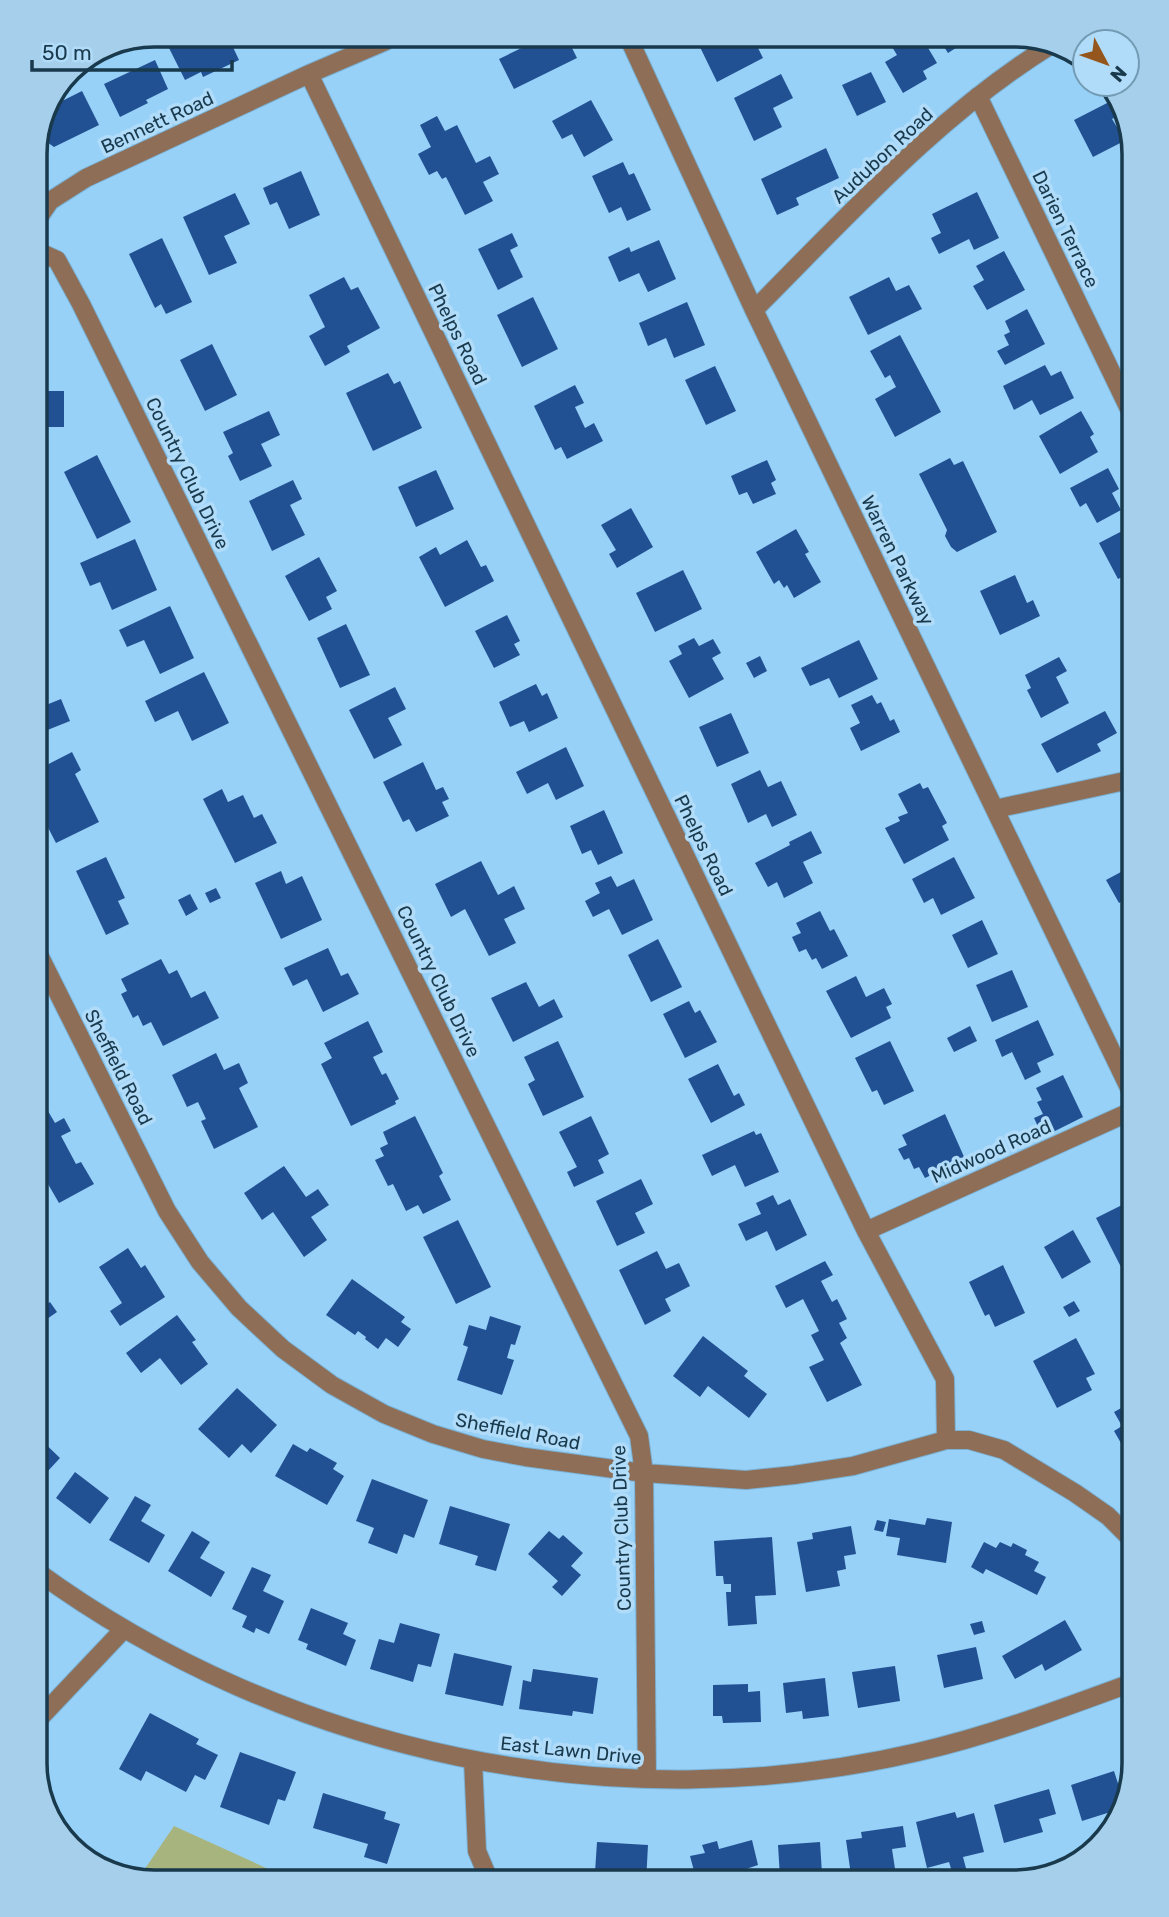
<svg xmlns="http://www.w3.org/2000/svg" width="1169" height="1917" viewBox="0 0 1169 1917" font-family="Rubik,sans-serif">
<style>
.green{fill:#a8b47d}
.building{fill:#225193}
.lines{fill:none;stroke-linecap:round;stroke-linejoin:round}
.minor-casing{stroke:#7bb0d2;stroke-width:20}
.minor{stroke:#8e6e56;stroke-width:18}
.labels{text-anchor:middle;stroke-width:7;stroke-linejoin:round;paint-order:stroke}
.street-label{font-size:19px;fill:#19394c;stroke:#b1dcf9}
.rim{fill:none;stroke:#19394c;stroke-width:3.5}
</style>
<rect width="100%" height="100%" fill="#97d1f8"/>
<path class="green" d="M174 1826 297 1882H147L138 1879Z"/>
<path class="building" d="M899 36H921L937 63 923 71 927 79 903 93 885 62 897 55 889 42Z
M937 36H968L970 39 948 53Z
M704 38H741L742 39 753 38 763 58 717 82 698 43 705 40Z
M538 40H568L577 58 514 89 499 59Z
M173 43H231L239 60 203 77 201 72 185 80 168 46Z
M155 60 168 89 146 100 148 103 120 117 104 84Z
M871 72 886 102 857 116 842 85Z
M781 74 793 98 773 108 782 127 754 141 734 98Z
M82 91 99 125 54 147 40 137 54 105Z
M591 100 613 140 584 157 572 134 562 139 552 121Z
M1113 100 1120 115 1112 119 1117 127 1123 124 1130 138 1093 157 1074 120Z
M437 116 445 131 457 125 476 163 490 156 499 174 483 182 493 201 465 215 446 177 442 179 437 171 429 175 418 154 431 147 420 125Z
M826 148 839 178 796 198 799 205 777 215 761 179Z
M623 162 629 175 634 173 651 210 627 221 621 207 609 213 592 176Z
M301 171 320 215 289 229 277 202 270 205 263 188Z
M977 192 999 238 974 250 969 239 939 254 931 238 941 233 932 214Z
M235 193 250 224 224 236 237 263 209 275 183 217Z
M1134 225V245L1126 229Z
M512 233 518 246 510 250 523 277 498 290 478 249Z
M162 238 192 302 166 314 161 304 155 308 129 254Z
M659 240 676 279 648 292 639 273 619 282 608 257 629 247 631 252Z
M1004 251 1025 290 987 310 973 286 984 280 976 266Z
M344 277 351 290 358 287 380 328 347 346 350 352 325 366 309 336 325 327 309 295Z
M889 277 896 291 909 285 922 309 868 335 849 297Z
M533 297 558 349 522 367 497 315Z
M687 302 705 345 674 358 666 338 648 346 639 323Z
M1027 309 1045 344 1005 365 997 351 1009 345 1004 335 1010 332 1005 321Z
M900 335 941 412 895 437 875 399 896 387 890 375 885 378 870 351Z
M212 344 237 395 205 411 180 360Z
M1045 365 1051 376 1061 371 1074 398 1040 415 1032 400 1014 410 1003 386Z
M715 366 736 411 706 425 685 380Z
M388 373 394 384 400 381 422 428 373 451 346 393Z
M48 376V391H64V427H35V377Z
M575 385 584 403 575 407 585 428 594 423 603 441 567 459 561 447 555 450 534 406Z
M269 411 280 435 261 444 272 466 240 481 228 456 233 453 223 432Z
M1081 411 1094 434 1090 437 1098 452 1060 474 1039 436Z
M97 455 131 522 97 539 64 472Z
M950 458 954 465 963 461 997 532 957 552 951 547 945 536 947 530 919 474Z
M767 460 776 480 771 483 776 494 753 504 747 492 739 495 731 476Z
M1108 468 1119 489 1112 493 1121 510 1097 523 1086 503 1080 507 1070 488Z
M436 470 454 509 416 527 398 487Z
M293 480 302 499 290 505 305 535 272 551 249 501Z
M631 508 653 547 617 568 609 554 616 550 601 525Z
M796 529 809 552 805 554 821 582 794 598 787 585 784 588 779 580 774 584 756 552Z
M1126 529 1133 544 1124 548 1127 555 1134 552V596L1124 576 1118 579 1099 543Z
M135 539 157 590 112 610 100 582 90 586 80 563Z
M467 540 481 567 486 565 494 581 445 607 419 557 436 547 440 555Z
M319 557 337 591 326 597 332 609 309 621 285 576Z
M683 570 702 609 655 632 636 593Z
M1015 575 1027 603 1033 600 1040 616 1000 635 980 591Z
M170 606 194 658 160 674 144 640 127 647 119 630Z
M507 615 520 641 514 644 520 655 494 668 475 631Z
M346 624 370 675 340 688 317 638Z
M694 638 699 646 713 639 721 653 712 658 724 679 689 698 669 661 682 654 678 646Z
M859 640 878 679 839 698 829 678 810 686 801 668Z
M760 656 767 671 754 678 746 663Z
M1059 657 1067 671 1056 677 1069 703 1041 718 1027 690 1031 688 1025 675Z
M204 672 229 723 192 741 178 711 155 722 145 701Z
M35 678 46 705 61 699 70 721 35 735Z
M536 684 542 696 547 693 558 718 529 732 524 721 510 727 499 702Z
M395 687 406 709 388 718 402 745 374 759 349 710Z
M872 695 877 704 881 702 890 721 894 719 900 732 861 751 850 728 860 723 851 705Z
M1105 711 1117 733 1097 744 1101 751 1057 773 1041 744Z
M731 713 749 753 717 767 699 727Z
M566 747 584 786 556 800 548 783 527 794 516 772Z
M72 752 81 770 75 774 99 822 56 843 39 810 48 805 35 781V771Z
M423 762 436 790 443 787 449 799 442 802 449 816 416 832 409 819 403 822 383 782Z
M760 770 768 787 781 781 797 815 772 827 766 814 748 823 731 784Z
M920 783 923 789 928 787 947 823 942 826 949 840 904 864 885 828 900 821 898 817 908 813 898 794Z
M222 789 228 802 243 795 254 818 262 814 277 843 235 863 203 799Z
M604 810 623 853 598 865 591 850 582 854 570 826Z
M811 831 822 853 803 862 813 883 784 898 777 882 768 887 755 863 790 845 789 842Z
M106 857 125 898 118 901 129 924 106 935 76 871Z
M954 857 975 898 941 915 933 898 924 903 912 879Z
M481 861 498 895 514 886 525 909 504 919 516 943 489 956 465 909 451 917 435 884Z
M1134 865V895L1119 903 1106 880Z
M281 871 286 884 302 876 322 920 281 939 255 883Z
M611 876 617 887 634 879 653 920 622 935 609 909 593 917 585 901 600 893 595 883Z
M216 888 221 898 210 903 205 893Z
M190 894 198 909 186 916 178 900Z
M820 911 830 931 834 929 848 956 822 969 816 958 812 960 806 949 799 952 792 937 801 933 796 923Z
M982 920 998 954 968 968 952 935Z
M658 939 682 987 651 1002 628 955Z
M328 948 341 976 348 973 359 994 323 1012 307 979 293 986 284 968Z
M161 959 169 974 177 970 191 998 205 991 219 1018 163 1046 151 1022 143 1026 138 1015 133 1018 121 994 127 991 121 979Z
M1012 970 1028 1007 992 1022 976 985Z
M856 976 866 997 884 988 892 1004 886 1007 891 1018 851 1038 826 991Z
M526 982 539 1007 554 999 563 1017 513 1042 491 998Z
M689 1001 695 1013 700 1010 717 1042 685 1058 663 1014Z
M1038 1020 1054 1055 1037 1063 1041 1072 1025 1080 1012 1052 1002 1057 995 1040Z
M368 1021 383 1052 373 1057 382 1075 386 1073 399 1099 395 1101 396 1104 351 1126 321 1064 332 1058 324 1043Z
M970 1026 977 1041 954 1052 947 1038Z
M558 1041 584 1097 543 1116 528 1084 535 1080 524 1057Z
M890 1041 914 1091 884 1105 877 1090 872 1092 855 1058Z
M216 1053 224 1070 239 1063 248 1083 239 1088 258 1127 214 1149 201 1121 206 1119 198 1102 187 1107 172 1075Z
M718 1064 734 1096 739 1093 745 1105 711 1123 688 1079Z
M1063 1075 1083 1117 1043 1137 1034 1118 1043 1114 1037 1102 1042 1100 1036 1088Z
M48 1111 55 1123 64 1118 71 1131 61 1136 76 1164 81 1162 94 1184 59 1203 48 1184 41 1188 35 1176V1118Z
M945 1114 965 1159 925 1178 919 1167 914 1169 909 1158 904 1160 898 1149 907 1145 902 1135Z
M415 1116 443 1173 439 1176 451 1200 423 1214 418 1205 406 1211 393 1184 388 1186 375 1160 384 1156 380 1148 388 1144 383 1132Z
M591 1116 609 1154 598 1160 604 1173 574 1187 567 1172 577 1167 559 1132Z
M754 1131 756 1135 761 1133 779 1172 745 1187 735 1165 712 1176 702 1155Z
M284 1166 306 1197 318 1189 329 1205 311 1217 327 1240 304 1257 273 1212 262 1220 244 1193Z
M641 1179 653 1204 635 1213 645 1233 617 1246 596 1201Z
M773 1195 778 1205 790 1199 807 1235 776 1251 767 1231 746 1241 738 1224 761 1214 756 1203Z
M1124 1204 1134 1225V1263L1122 1269 1096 1218Z
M458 1220 491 1287 456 1304 423 1237Z
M1073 1230 1091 1262 1062 1279 1044 1247Z
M128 1248 141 1268 145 1265 165 1297 120 1326 110 1311 122 1303 99 1267Z
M657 1251 666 1269 679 1263 690 1286 665 1299 671 1311 645 1325 619 1270Z
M825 1261 833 1275 821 1281 832 1302 837 1299 847 1319 839 1323 847 1338 840 1343 862 1385 827 1402 809 1367 824 1360 811 1335 819 1331 803 1299 786 1308 775 1286Z
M1003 1265 1025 1313 995 1327 989 1314 985 1316 969 1282Z
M352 1279 405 1317 401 1322 411 1329 398 1347 386 1338 378 1349 365 1339 366 1337 358 1331 355 1335 326 1315Z
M1074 1301 1080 1311 1069 1317 1063 1307Z
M50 1302 57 1312 47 1319 40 1309Z
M177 1315 196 1340 192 1342 208 1364 181 1385 160 1358 141 1373 126 1353Z
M490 1316 521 1326 515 1345 511 1344 507 1358 514 1360 502 1395 457 1380 468 1347 463 1345 469 1325 486 1330Z
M703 1336 748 1371 744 1376 767 1394 749 1418 708 1386 700 1397 673 1376Z
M1076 1338 1095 1374 1086 1378 1092 1390 1057 1408 1033 1361Z
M237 1388 277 1425 251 1453 242 1444 229 1458 198 1429Z
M1134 1401V1445L1125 1450 1114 1431 1122 1426 1114 1412Z
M35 1434 60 1458 35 1485Z
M293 1444 307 1452 310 1448 337 1463 333 1469 344 1476 327 1505 275 1476Z
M75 1472 109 1498 90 1524 56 1498Z
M372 1479 428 1500 414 1538 404 1534 397 1554 368 1543 374 1528 356 1521Z
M135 1496 151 1505 141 1521 165 1535 149 1563 109 1540Z
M450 1506 510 1524 496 1571 475 1565 478 1556 439 1544Z
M927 1518 952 1522 946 1563 897 1555 900 1538 886 1536 889 1519 925 1525Z
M877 1520 886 1522 883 1532 874 1530Z
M851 1526 856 1554 844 1556 846 1569 837 1571 840 1586 806 1592 797 1542 813 1539 812 1533Z
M192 1531 210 1542 200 1558 225 1572 211 1597 168 1571Z
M549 1531 559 1539 563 1535 583 1553 571 1566 581 1575 562 1596 552 1587 558 1581 528 1554Z
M772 1537 776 1595 755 1596 757 1624 728 1626 726 1592H731V1584H724L723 1576H716L714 1541Z
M984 1542 996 1548 1000 1542 1011 1547 1013 1543 1027 1550 1025 1555 1039 1562 1034 1571 1046 1577 1037 1595 986 1569 983 1574 971 1567Z
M252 1567 271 1575 263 1591 284 1601 269 1634 256 1628 254 1633 242 1627 247 1616 232 1609Z
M311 1608 348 1623 343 1634 356 1640 346 1666 306 1649 308 1644 298 1640Z
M1065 1620 1082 1650 1045 1671 1042 1664 1015 1679 1002 1656Z
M982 1621 985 1632 974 1635 970 1624Z
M400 1623 440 1634 431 1667 418 1664 413 1682 370 1669 379 1639 394 1643Z
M976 1647 983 1679 944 1688 937 1655Z
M454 1653 512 1666 503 1706 445 1694Z
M895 1666 900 1701 858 1708 852 1672Z
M533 1669 598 1678 593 1714 573 1711 572 1716 519 1709 523 1680 531 1682Z
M825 1678 829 1716 803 1719 802 1711 786 1713 783 1683Z
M748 1684V1692L760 1691 761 1722 723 1723 722 1716H713V1685Z
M150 1713 199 1739 196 1744 218 1755 205 1780 195 1775 186 1792 146 1771 141 1781 119 1769Z
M240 1752 296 1772 285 1801 278 1799 269 1825 220 1807Z
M1114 1771 1123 1799 1120 1809 1082 1821 1071 1785Z
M1049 1789 1056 1814 1039 1819 1043 1832 1004 1843 994 1805Z
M323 1793 386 1812 384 1819 400 1824 387 1864 364 1857 368 1844 313 1828Z
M955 1812 957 1818 974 1813 984 1852 963 1857 967 1872 953 1875 949 1862 927 1868 916 1822Z
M903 1826 906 1847 892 1849 897 1882H865L864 1874 851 1875 846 1840 862 1838 861 1832Z
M752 1840 758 1865 746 1869 749 1882H697L690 1856 705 1853 702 1845 717 1841 719 1849Z
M597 1842 648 1845 646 1882H605V1873L595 1872Z
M820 1842 822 1874 780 1877 778 1845Z"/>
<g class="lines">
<g class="minor-casing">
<path id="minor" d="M629 39 754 310 1134 1098
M309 74 866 1231 945 1379 946 1440H969L1004 1450 1075 1493 1108 1516 1134 1542
M978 96 1134 419
M35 223 50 201 86 178 309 74 386 41
M35 250 57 260 81 304 639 1436 644 1473 647 1779
M754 310C848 216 938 115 1051 45
M995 809 1134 779
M35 947 167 1211 200 1262 239 1308 283 1349 332 1385 384 1414 433 1434 483 1449 525 1457 644 1473 746 1480 794 1475 853 1466 946 1440
M866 1231 1134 1110
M35 1570C286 1754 616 1823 918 1752 992 1735 1063 1708 1134 1682
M35 1723 124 1629
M473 1760 477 1851 490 1882
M508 1882H515"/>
</g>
<use href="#minor" class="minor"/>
</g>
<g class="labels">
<g class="street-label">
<text transform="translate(157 122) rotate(-25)" y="7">Bennett Road</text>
<text transform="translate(882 155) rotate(-43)" y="7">Audubon Road</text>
<text transform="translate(1066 229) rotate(64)" y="7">Darien Terrace</text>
<text transform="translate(458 334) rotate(64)" y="7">Phelps Road</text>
<text transform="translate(188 473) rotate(64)" y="7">Country Club Drive</text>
<text transform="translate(898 560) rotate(64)" y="7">Warren Parkway</text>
<text transform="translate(704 845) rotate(64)" y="7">Phelps Road</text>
<text transform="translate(439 981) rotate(64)" y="7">Country Club Drive</text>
<text transform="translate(119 1067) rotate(63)" y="7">Sheffield Road</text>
<text transform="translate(991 1151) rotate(-24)" y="7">Midwood Road</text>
<text transform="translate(518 1431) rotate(11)" y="7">Sheffield Road</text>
<text transform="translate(621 1528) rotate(-92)" y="7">Country Club Drive</text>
<text transform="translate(571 1750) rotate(6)" y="7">East Lawn Drive</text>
</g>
</g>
<path d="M0 0H1169V1917H0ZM154 47H1015A107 107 0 0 1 1122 154V1763A107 107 0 0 1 1015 1870H154A107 107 0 0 1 47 1763V154A107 107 0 0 1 154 47Z" fill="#a5cfeb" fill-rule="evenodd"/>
<path class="rim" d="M154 47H1015A107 107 0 0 1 1122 154V1763A107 107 0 0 1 1015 1870H154A107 107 0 0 1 47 1763V154A107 107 0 0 1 154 47Z"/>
<g transform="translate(1106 63) rotate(131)"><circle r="33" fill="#b1dcf9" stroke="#749bb4" stroke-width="2"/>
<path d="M0-5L12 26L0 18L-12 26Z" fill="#95561e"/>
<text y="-10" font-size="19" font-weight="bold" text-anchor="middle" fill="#19394c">N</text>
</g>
<path d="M32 60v10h200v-10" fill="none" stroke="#19394c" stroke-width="3.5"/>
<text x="42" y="60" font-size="21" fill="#19394c" stroke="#b1dcf9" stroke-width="5" paint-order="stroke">50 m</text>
</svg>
